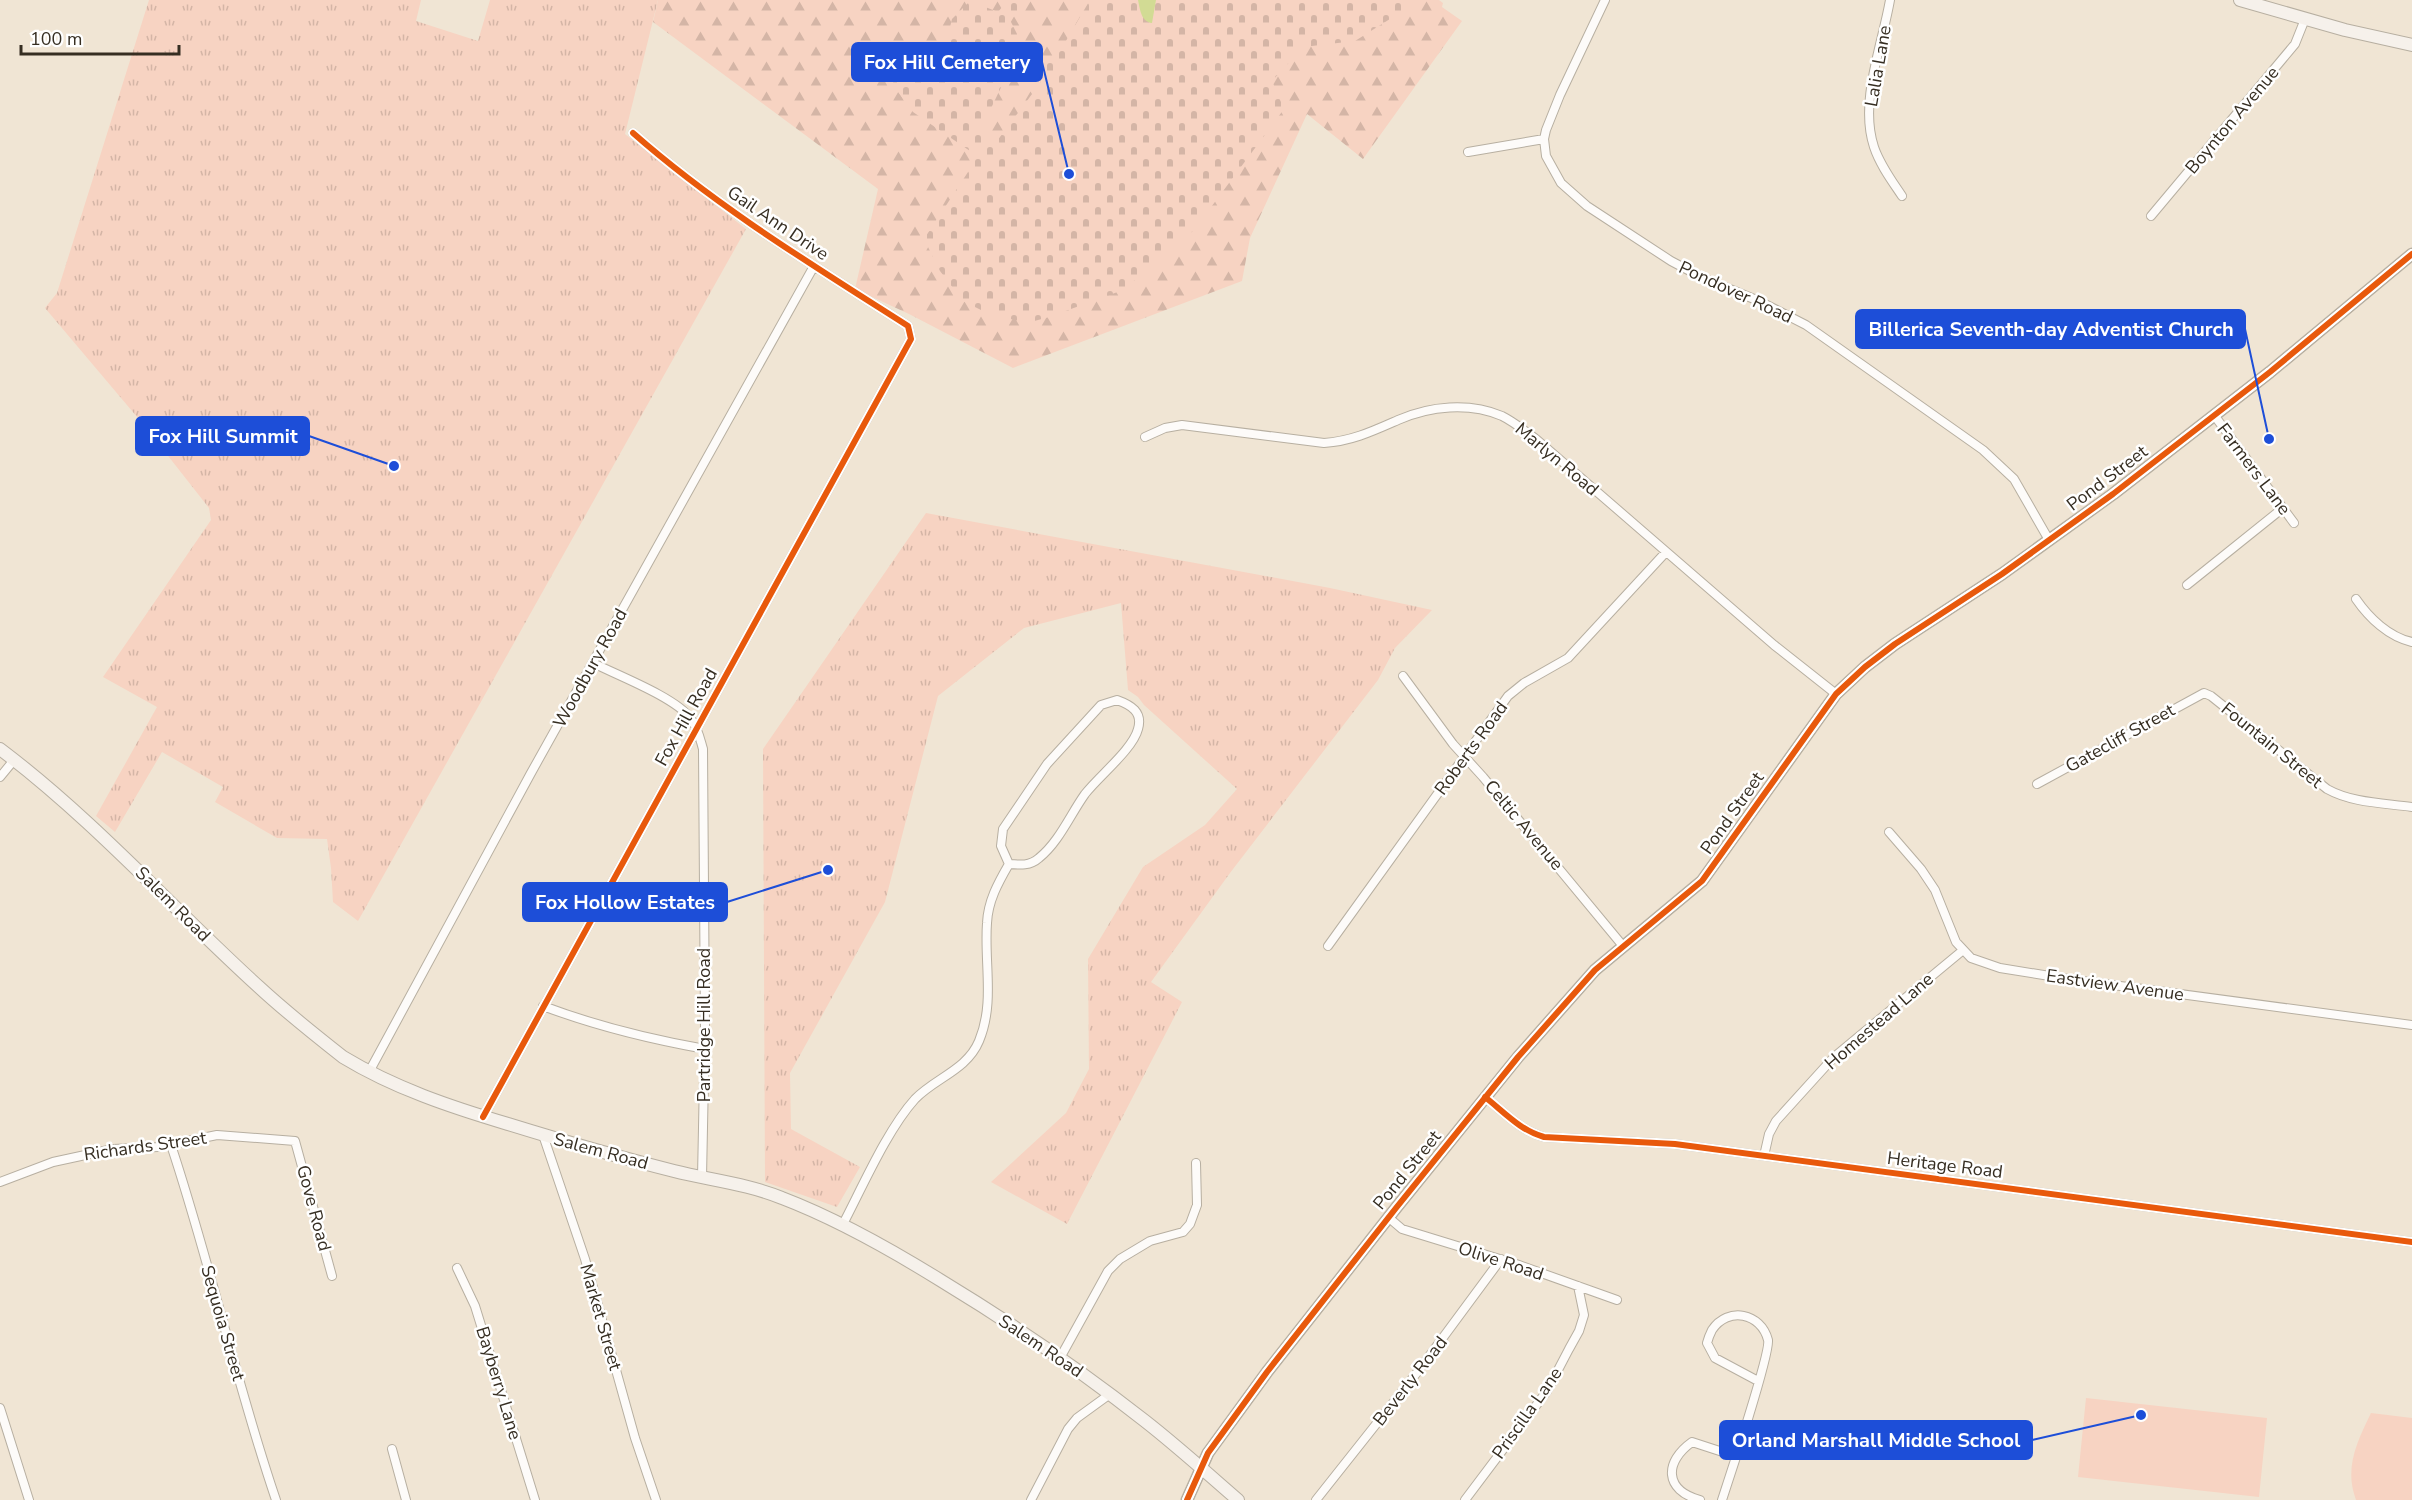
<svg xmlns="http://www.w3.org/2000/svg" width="2412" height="1500" viewBox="0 0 2412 1500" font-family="'Nunito Sans',sans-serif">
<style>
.grass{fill:url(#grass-tufts)}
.forest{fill:url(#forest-firs)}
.cemetery{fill:url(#cemetery-stones)}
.garden{fill:#f7d3c2}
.water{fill:#d2db94}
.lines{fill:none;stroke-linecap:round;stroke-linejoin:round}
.minor-casing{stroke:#b7afa1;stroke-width:10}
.tertiary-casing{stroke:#b7afa1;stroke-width:13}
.secondary-casing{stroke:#b7afa1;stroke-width:14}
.minor{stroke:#fdfbf9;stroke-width:8}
.tertiary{stroke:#fdfbf9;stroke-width:10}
.secondary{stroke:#f6f1eb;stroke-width:12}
.cycleway-casing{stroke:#fff;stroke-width:10}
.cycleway{stroke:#e8590c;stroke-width:6}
.labels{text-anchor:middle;stroke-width:5;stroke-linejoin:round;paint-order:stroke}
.street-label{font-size:18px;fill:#362e22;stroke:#fff}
.leader{fill:none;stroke:#1d4ed8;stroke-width:2}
.callout-dot{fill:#1d4ed8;stroke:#fff;stroke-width:2}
.callout{fill:#1d4ed8;stroke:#1d4ed8;stroke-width:2}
.callout-label{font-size:20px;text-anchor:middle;font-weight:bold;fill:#fff}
</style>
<defs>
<pattern id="grass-tufts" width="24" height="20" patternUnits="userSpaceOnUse" patternTransform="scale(1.5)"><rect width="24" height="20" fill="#f7d3c2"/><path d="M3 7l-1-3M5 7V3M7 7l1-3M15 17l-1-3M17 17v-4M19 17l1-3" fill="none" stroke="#d4b5a6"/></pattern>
<pattern id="forest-firs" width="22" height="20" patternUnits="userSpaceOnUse" patternTransform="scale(1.5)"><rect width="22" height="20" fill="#f7d3c2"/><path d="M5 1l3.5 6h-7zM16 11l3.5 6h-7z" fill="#d4b5a6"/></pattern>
<pattern id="cemetery-stones" width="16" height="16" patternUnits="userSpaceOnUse" patternTransform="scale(1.5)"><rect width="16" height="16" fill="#f7d3c2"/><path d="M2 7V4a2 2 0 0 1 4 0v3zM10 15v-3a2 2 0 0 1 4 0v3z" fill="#d4b5a6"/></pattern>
</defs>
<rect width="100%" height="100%" fill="#f0e5d4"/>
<path class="grass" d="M149 0H421L416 21 478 41 490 0H658L625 134 746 229 358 921 333 902 331 868 327 839 277 838 215 802 223 787 162 752 115 832 96 816 157 707 103 677 211 520 209 508 143 424 45 308 57 293Z
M926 513 1330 588 1432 610 1395 648 1378 680 1230 873 1151 982 1182 1002 1067 1224 991 1182 1066 1113 1089 1069 1088 959 1143 867 1205 825 1237 789 1144 705 1138 697 1128 690 1121 603 1024 628 938 696 885 902 790 1073 791 1129 860 1167 837 1207 765 1182 763 749Z"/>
<path class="forest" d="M658 0H1439L1443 3 1442 7 1462 21 1363 159 1307 114 1250 238 1242 281 1013 368 909 314 855 289 878 189 653 22Z"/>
<path class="cemetery" d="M1008 0H1015L1021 10 1010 20 1022 44 980 131 997 141 1041 82 1036 70 1060 51 1090 0H1409L1401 12 1355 41 1303 47 1272 81 1284 109 1194 230 1123 290 1049 317 1027 323 989 314 963 301 940 271 924 239 970 169V151L913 112 892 84 909 62 929 53 949 31 952 19 970 1 998 12Z"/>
<path class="garden" d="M2086 1398 2267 1418 2259 1497 2078 1477Z
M2371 1413 2412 1418V1500H2356C2344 1468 2357 1442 2371 1413Z"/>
<path class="water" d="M1138 0H1156L1152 23C1141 22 1140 9 1138 0Z"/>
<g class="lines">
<g class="minor-casing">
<path id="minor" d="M1605 0 1560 95 1546 130 1544 139 1546 156 1561 183 1587 206 1671 261 1705 279 1759 301 1806 325 1983 450 2014 479 2049 540
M1890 0C1882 46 1859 102 1874 147 1880 165 1892 181 1902 196
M1468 152 1544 139
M2151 216 2295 44 2305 19
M2214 415 2294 523
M1145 437 1165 428 1182 425 1324 443C1352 441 1373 431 1398 420 1430 406 1469 402 1502 416 1514 422 1525 431 1536 439L1774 645 1836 694
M2187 585 2283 508
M2356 599C2369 618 2389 637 2412 642
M593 663C617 675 677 698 691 719 698 728 700 739 703 749L705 1028 702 1177
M1403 676 1453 744 1483 777 1623 946
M1117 700C1131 705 1143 712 1138 729 1133 749 1099 776 1085 794 1070 815 1059 842 1039 858 1030 866 1020 865 1009 864L1001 846 1003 829 1047 764 1101 705Z
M0 777 14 760
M2037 784 2204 693 2211 696 2327 789C2352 803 2384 803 2412 807
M1889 832 1921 869 1935 890 1956 942 1971 958 2000 968 2068 979 2412 1025
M1328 946 1508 696 1524 683 1568 658 1666 552
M543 1006C596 1026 649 1039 705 1049
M369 1072 531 773 814 266
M1485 1097C1504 1112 1521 1131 1544 1137L1675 1144 2412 1242
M483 1117 911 339 908 326C814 266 717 207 633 133
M543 1135 585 1259 635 1438 656 1500
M171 1145C210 1262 236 1383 276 1500
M1764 1156 1769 1134 1776 1121 1834 1057 1962 951
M0 1182 53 1162 113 1149 158 1147 217 1135 295 1141 332 1276
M1388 1217 1402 1229 1516 1264 1617 1300
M842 1226C862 1188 887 1130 915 1099 935 1078 967 1070 979 1041 995 1003 984 963 987 923 988 901 998 883 1009 864
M457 1268 475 1306 535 1500
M1060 1358 1108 1271 1120 1259 1150 1241 1183 1232 1190 1224 1197 1205 1196 1163
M0 1408 29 1500
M392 1449 406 1500
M1031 1500 1068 1429 1077 1418 1110 1394
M1316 1500 1419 1370 1501 1259
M1465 1500 1547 1391 1569 1349 1579 1331 1584 1315 1578 1286
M1700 1500C1664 1490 1664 1462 1692 1442L1735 1456
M1722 1500C1729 1479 1771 1351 1768 1340 1761 1313 1728 1306 1712 1330 1710 1334 1708 1339 1707 1343L1715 1358 1758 1381"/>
</g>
<g class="tertiary-casing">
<path id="tertiary" d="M1187 1500 1208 1453 1267 1372 1396 1208 1518 1057 1595 970 1702 881 1836 694 1865 667 1895 644 2002 574 2113 494 2270 372 2412 254"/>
</g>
<g class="secondary-casing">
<path id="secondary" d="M2240 0 2345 30 2412 45
M0 749C94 820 172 908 259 987 286 1012 315 1035 343 1057 394 1088 451 1107 508 1124 563 1141 618 1157 674 1171 710 1180 748 1184 782 1198 837 1219 890 1249 940 1280 1011 1323 1080 1370 1145 1421 1177 1446 1208 1474 1238 1500"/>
</g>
<use href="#minor" class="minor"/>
<use href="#tertiary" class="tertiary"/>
<use href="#secondary" class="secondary"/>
<g class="cycleway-casing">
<path id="cycleway" d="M1485 1097C1504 1112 1521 1131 1544 1137L1675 1144 2412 1242
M483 1117 911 339 908 326C814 266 717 207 633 133
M1187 1500 1208 1453 1267 1372 1396 1208 1518 1057 1595 970 1702 881 1836 694 1865 667 1895 644 2002 574 2113 494 2270 372 2412 254"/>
</g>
<use href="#cycleway" class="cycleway"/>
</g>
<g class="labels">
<g class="street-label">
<text transform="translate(1878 66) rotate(-80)" y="6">Lalia Lane</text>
<text transform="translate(2232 120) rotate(-50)" y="6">Boynton Avenue</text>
<text transform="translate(778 223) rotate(34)" y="6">Gail Ann Drive</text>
<text transform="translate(1736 292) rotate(25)" y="6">Pondover Road</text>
<text transform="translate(1557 459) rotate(40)" y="6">Marlyn Road</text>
<text transform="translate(2254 469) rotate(53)" y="6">Farmers Lane</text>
<text transform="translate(2107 478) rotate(-37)" y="6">Pond Street</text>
<text transform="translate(590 668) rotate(-61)" y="6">Woodbury Road</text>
<text transform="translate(686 717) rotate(-61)" y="6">Fox Hill Road</text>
<text transform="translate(2120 738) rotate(-29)" y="6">Gatecliff Street</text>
<text transform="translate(2272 745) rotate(39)" y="6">Fountain Street</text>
<text transform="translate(1471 748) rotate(-54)" y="6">Roberts Road</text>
<text transform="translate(1732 813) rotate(-55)" y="6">Pond Street</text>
<text transform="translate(1524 825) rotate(50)" y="6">Celtic Avenue</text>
<text transform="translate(173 904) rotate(45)" y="6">Salem Road</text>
<text transform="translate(2115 985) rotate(8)" y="6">Eastview Avenue</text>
<text transform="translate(1879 1021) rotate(-41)" y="6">Homestead Lane</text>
<text transform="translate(704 1025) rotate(-90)" y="6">Partridge Hill Road</text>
<text transform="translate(145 1146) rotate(-8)" y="6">Richards Street</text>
<text transform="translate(601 1151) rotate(15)" y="6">Salem Road</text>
<text transform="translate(1945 1165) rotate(7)" y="6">Heritage Road</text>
<text transform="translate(1407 1170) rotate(-51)" y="6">Pond Street</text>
<text transform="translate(314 1208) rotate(75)" y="6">Gove Road</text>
<text transform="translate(1501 1261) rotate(18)" y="6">Olive Road</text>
<text transform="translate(601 1317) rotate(74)" y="6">Market Street</text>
<text transform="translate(223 1323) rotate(74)" y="6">Sequoia Street</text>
<text transform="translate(1041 1346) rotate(34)" y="6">Salem Road</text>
<text transform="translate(1410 1381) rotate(-52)" y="6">Beverly Road</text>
<text transform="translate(499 1383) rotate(73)" y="6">Bayberry Lane</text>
<text transform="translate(1527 1413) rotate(-55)" y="6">Priscilla Lane</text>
</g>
</g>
<path class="leader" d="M1069 174L1042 62M2269 439L2245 329M394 466L309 436M828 870L727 902M2141 1415L2032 1440"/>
<g class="callout-dot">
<circle cx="1069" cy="174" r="6"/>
<circle cx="2269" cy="439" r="6"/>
<circle cx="394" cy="466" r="6"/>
<circle cx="828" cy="870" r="6"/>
<circle cx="2141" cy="1415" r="6"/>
</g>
<g class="callout">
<rect x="852" y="43" width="190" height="38" rx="6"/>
<rect x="1856" y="310" width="389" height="38" rx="6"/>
<rect x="136" y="417" width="173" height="38" rx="6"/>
<rect x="523" y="883" width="204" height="38" rx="6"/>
<rect x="1720" y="1421" width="312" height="38" rx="6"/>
</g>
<g class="callout-label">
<text x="947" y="69">Fox Hill Cemetery</text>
<text x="2051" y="336">Billerica Seventh-day Adventist Church</text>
<text x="223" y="443">Fox Hill Summit</text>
<text x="625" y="909">Fox Hollow Estates</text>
<text x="1876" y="1447">Orland Marshall Middle School</text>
</g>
<path d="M21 45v9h158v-9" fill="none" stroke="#362e22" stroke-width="3"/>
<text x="30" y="45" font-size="18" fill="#362e22" stroke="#ffffff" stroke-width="4.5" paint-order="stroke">100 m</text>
</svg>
